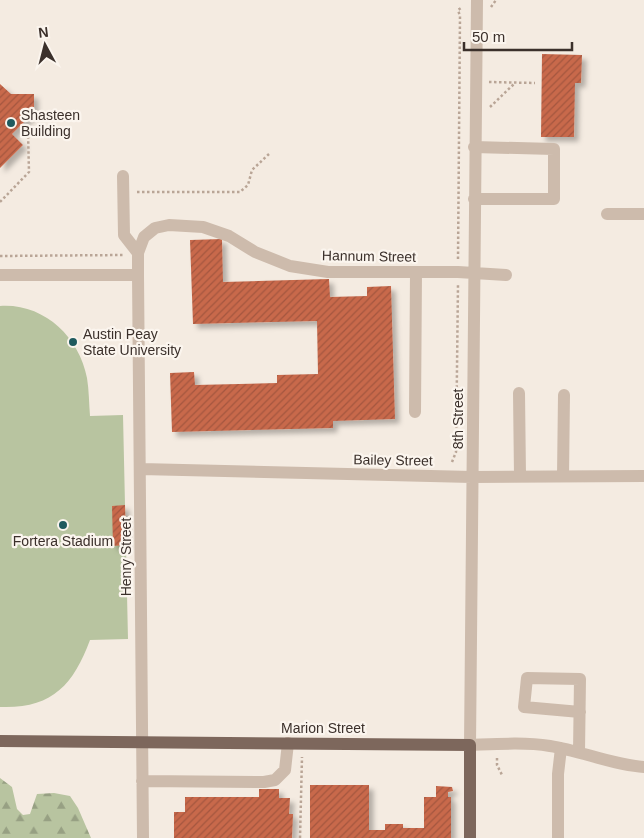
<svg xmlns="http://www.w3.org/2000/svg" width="644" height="838" viewBox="0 0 644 838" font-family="Arial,sans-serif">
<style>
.grass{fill:#b8c4a0}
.forest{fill:url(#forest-firs)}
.building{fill:url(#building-hatch);filter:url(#shadow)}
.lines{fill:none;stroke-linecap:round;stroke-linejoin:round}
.path{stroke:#b9a596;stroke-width:2.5;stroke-dasharray:2.5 2.5;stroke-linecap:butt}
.minor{stroke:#cdbbac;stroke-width:12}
.major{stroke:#7d675c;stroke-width:12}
.poi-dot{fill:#1f5a5e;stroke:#fbf5ee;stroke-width:2}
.labels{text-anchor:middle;stroke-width:4.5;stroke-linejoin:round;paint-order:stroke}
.poi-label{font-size:14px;fill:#3b302b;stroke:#fbf5ee;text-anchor:start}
.street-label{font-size:14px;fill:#3b302b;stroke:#fbf5ee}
</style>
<defs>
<pattern id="forest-firs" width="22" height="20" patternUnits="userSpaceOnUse" patternTransform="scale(1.25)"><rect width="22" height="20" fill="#b8c4a0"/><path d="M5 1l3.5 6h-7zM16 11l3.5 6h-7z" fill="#97a083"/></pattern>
<pattern id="building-hatch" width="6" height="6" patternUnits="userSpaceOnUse" patternTransform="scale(1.25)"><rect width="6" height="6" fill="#c8694b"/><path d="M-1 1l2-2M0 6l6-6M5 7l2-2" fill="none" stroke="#a4573f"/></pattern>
<filter id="shadow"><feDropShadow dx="4.5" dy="4.5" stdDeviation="2.5" flood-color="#0004"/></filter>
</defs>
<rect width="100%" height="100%" fill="#f4ebe1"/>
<path class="grass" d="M0 306C43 303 79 336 87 378 89 390 89 404 90 416L123 415 128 639 90 640C73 686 51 709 0 707Z"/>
<path class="forest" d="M0 778 12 787 17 809 23 815 30 814 37 794 54 793 70 796 78 808 91 838H0Z"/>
<path class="building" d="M542 54 582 55 581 83H575L574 137H541Z
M0 84 11 94H34V112L12 134 23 145 0 168Z
M222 239 223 282 329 279 330 297 367 296V287L391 286 395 419 333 421V428L172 432 170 373 194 372 195 385 277 383V375L318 374 317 321 193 324 190 240Z
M125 505 126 545 113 546 112 506Z
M310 785H369V830H385V824H403V828H424V797H436V786L452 787 453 791 448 792V797H451V838H310Z
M259 789H279V798H290L289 814H293L292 838H174V812H185V797H259Z"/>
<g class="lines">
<path class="path" d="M491 7 496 0
M489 82 535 83
M490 107 515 83
M137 192H240L248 185 252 170 269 154
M0 202 29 172 28 133 23 126
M0 256 123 255
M458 259 460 16 458 10 461 8
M452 462 456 452 458 284
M303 732V725
M497 758V765L502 775
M300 838 302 757"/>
<path class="minor" d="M477 0 470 745C496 744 524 742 550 746 582 751 612 765 644 767
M123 176 124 235 138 253
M474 199H554V149L474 147
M607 214H644
M0 275H138
M519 393 520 476
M415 412 416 272
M141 469 472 477 644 476
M563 476 564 395
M579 752 580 679 527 678 524 707 580 712
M142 781 264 782 275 780 285 770 288 743
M143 838 138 275V253L144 237 155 228 169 225 203 227 229 236 255 252 290 266 328 272H458L506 275
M558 838V774L561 748"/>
<path class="major" d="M0 741 470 745V838"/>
</g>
<g class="poi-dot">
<circle cx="11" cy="123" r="5"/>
<circle cx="73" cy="342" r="5"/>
<circle cx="63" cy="525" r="5"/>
</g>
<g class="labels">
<g class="poi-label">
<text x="21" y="120">Shasteen<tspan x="21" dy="16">Building</tspan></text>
<text x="83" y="339">Austin Peay<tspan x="83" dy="16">State University</tspan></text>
<text x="63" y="546" text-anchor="middle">Fortera Stadium</text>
</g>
<g class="street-label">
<text transform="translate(369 256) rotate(1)" y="5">Hannum Street</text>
<text transform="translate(458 419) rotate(-90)" y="5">8th Street</text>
<text transform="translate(393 460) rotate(1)" y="5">Bailey Street</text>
<text transform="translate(126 557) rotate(-90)" y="5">Henry Street</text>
<text x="323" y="733">Marion Street</text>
</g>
</g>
<g transform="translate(45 45) rotate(353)" stroke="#fbf5ee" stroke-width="4" paint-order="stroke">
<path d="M0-4L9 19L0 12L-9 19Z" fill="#3b302b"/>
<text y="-8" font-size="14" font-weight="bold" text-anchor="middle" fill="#3b302b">N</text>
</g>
<path d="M464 42v8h108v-8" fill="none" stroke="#3b302b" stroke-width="2.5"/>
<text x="472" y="42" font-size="15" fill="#3b302b" stroke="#fbf5ee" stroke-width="4" paint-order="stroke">50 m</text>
</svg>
